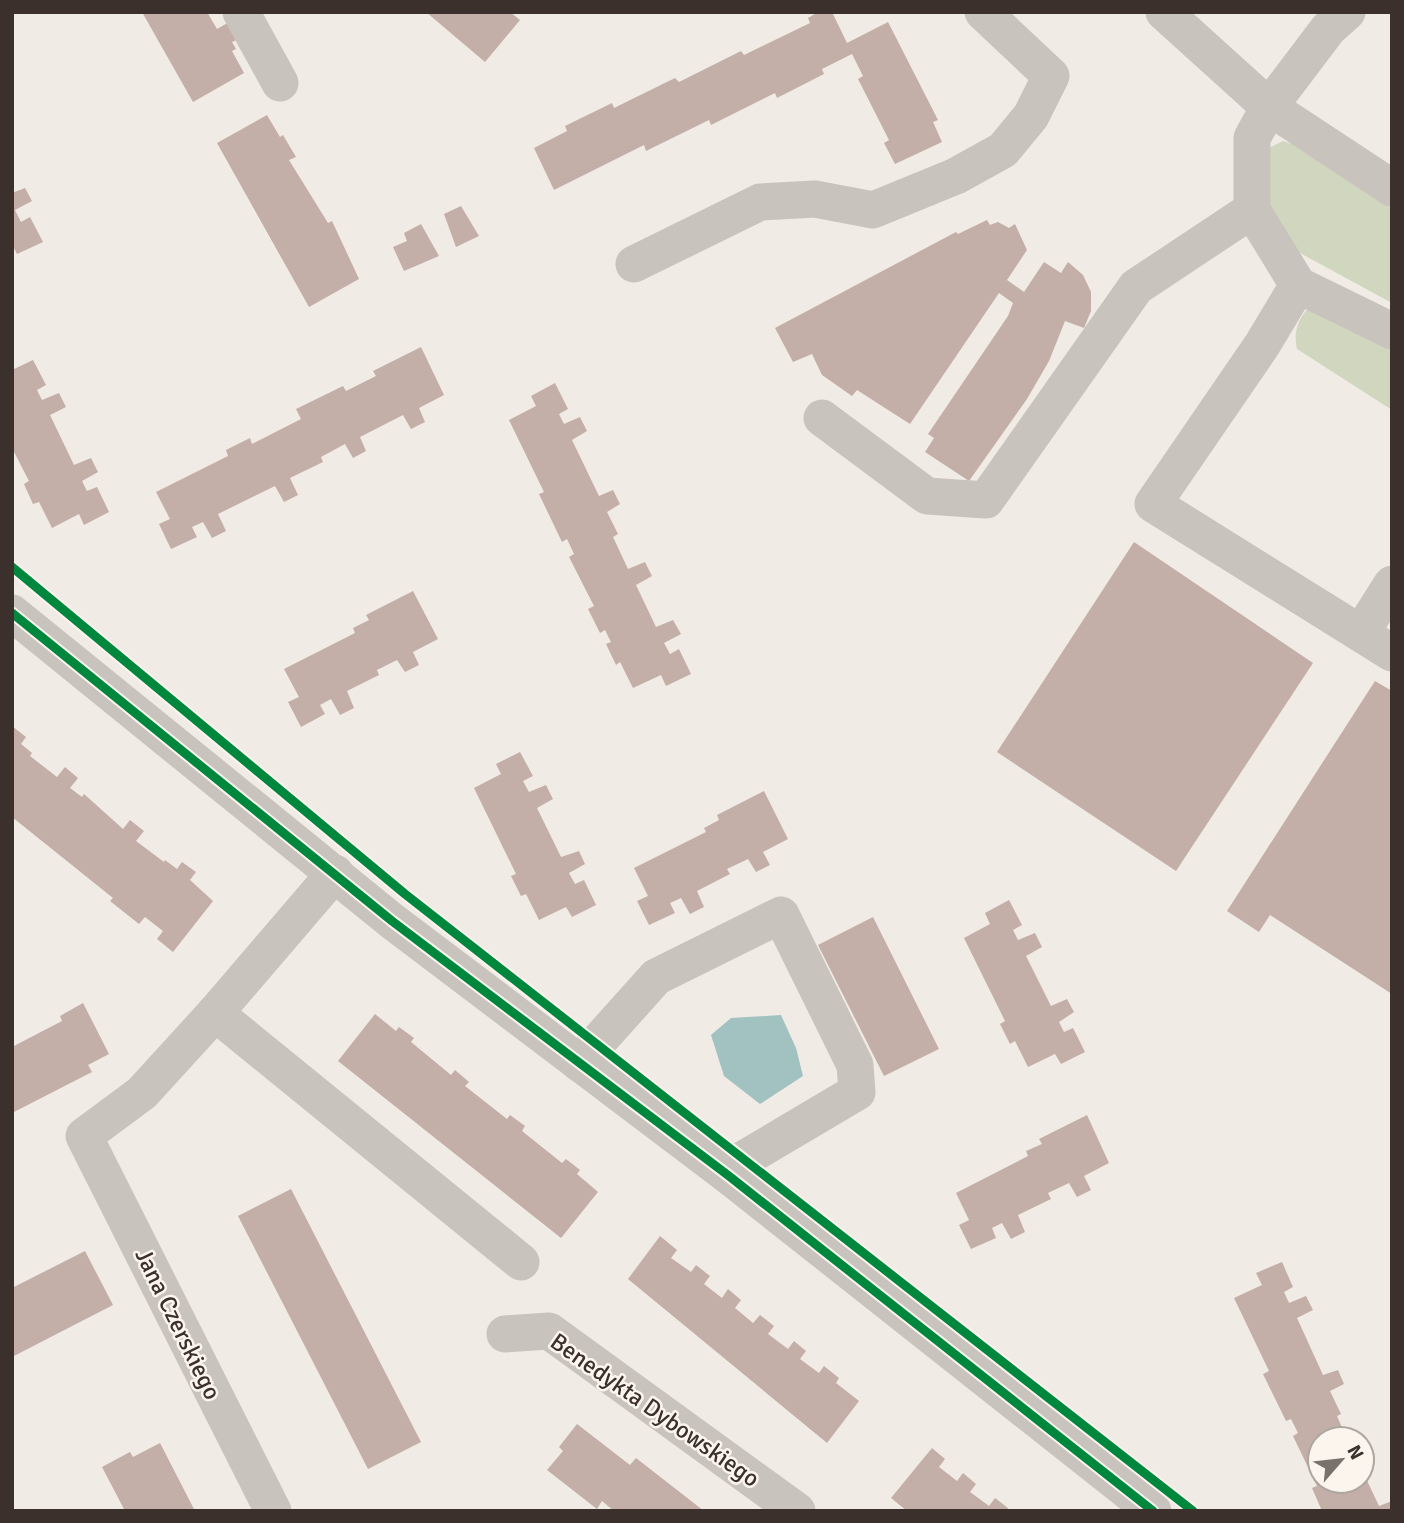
<svg xmlns="http://www.w3.org/2000/svg" width="1404" height="1523" font-family="Signika,sans-serif">
<style>
.green{fill:#d1d6bf}
.water{fill:#a1c2c1}
.building{fill:#c3afa7}
.lines{fill:none;stroke-linecap:round;stroke-linejoin:round}
.minor{stroke:#c9c3be;stroke-width:37}
.cycleway-casing{stroke:#fbf5ee;stroke-width:13}
.cycleway{stroke:#00873e;stroke-width:9}
.labels{text-anchor:middle;dominant-baseline:central;stroke-width:5;stroke-linejoin:round;paint-order:stroke}
.street-label{font-size:24px;fill:#3b302b;stroke:#fbf5ee}
</style>
<rect width="100%" height="100%" fill="#f0ebe5"/>
<g class="green">
<path d="M1283 141 1301 147 1392 208V303L1287 246 1269 208 1263 151Z"/>
<path d="M1311 306 1392 342V410L1297 349C1293 332 1298 317 1311 306Z"/>
</g>
<path class="water" d="M781 1015 796 1048 803 1076 760 1104 724 1076 711 1035 731 1018Z"/>
<g class="building">
<path d="M142 12H207L217 29 231 21 241 38 232 42 236 49 232 51 244 73 193 102Z"/>
<path d="M426 12H510L520 20 485 62Z"/>
<path d="M818 12H832L847 43 888 22 938 120 933 122 942 142 895 164 884 143 889 140 858 79 863 76 852 54 822 69 824 74 777 98 775 93 711 125 709 120 646 151 644 145 554 190 534 148 567 131 565 126 612 103 614 108 675 78 679 82 741 51 744 55 810 23 808 18Z"/>
<path d="M267 115 280 137 283 135 296 157 289 160 328 223 332 221 359 279 309 307 217 143Z"/>
<path d="M25 188 32 201 15 210 21 222 30 217 43 242 17 254 12 244V193Z"/>
<path d="M461 206 479 236 456 247 444 214Z"/>
<path d="M987 220 990 225 998 222 1009 228 1015 224 1027 250 1007 280 1024 292 1044 262 1061 273 1068 262 1083 275 1091 292V311L1084 328 1065 321 1049 361 1027 399 969 481 925 452 934 438 928 434 1008 316 1013 303 999 293 910 424 857 390 852 396 822 375 812 354 793 362 775 328 956 232 958 234Z"/>
<path d="M421 224 439 256 404 271 393 247 407 241 404 233Z"/>
<path d="M421 347 444 395 419 408 425 422 411 429 403 415 360 437 366 451 353 458 345 444 321 457 323 462 290 478 298 495 284 502 275 486 218 514 226 531 212 538 203 522 192 527 197 537 171 549 159 524 170 519 156 492 228 456 226 450 250 438 252 444 301 419 296 409 343 386 346 391 376 376 373 371Z"/>
<path d="M33 360 46 385 37 390 42 400 59 393 66 407 50 415 74 465 91 458 98 472 82 481 87 491 97 487 109 512 84 525 79 514 52 528 39 502 33 504 24 484 29 481 12 448V370Z"/>
<path d="M555 383 568 409 559 414 564 424 580 417 587 431 572 440 599 496 613 490 620 504 607 512 618 534 613 537 628 569 645 562 652 576 636 585 656 627 673 620 681 634 664 643 670 654 679 649 691 674 666 686 661 675 633 688 620 662 616 665 606 644 611 642 605 630 600 633 588 609 594 606 569 557 574 554 567 539 562 542 539 494 544 492 509 420 536 406 531 396Z"/>
<path d="M1134 542 1313 663 1176 871 997 752Z"/>
<path d="M413 591 438 639 413 652 419 665 405 672 397 660 377 670 379 675 347 691 354 708 340 715 331 699 320 705 325 714 301 727 288 702 299 697 284 669 355 633 353 628 369 620 366 615Z"/>
<path d="M1375 681 1392 691V994L1270 915 1259 932 1227 911Z"/>
<path d="M12 726 26 737 21 744 32 753 30 756 57 777 65 767 78 778 70 788 82 797 84 794 123 829 130 820 144 831 136 841 164 862 165 860 177 869 182 862 196 872 190 880 213 901 173 952 157 939 163 931 145 917 139 924 110 901 113 898 12 817Z"/>
<path d="M520 752 533 776 523 781 529 792 546 785 553 799 537 808 561 857 579 851 585 864 569 873 575 884 584 880 596 905 572 917 566 907 539 920 526 894 521 896 511 876 516 874 474 788 501 774 496 764Z"/>
<path d="M764 791 788 839 763 852 770 865 756 872 748 859 727 869 730 874 697 891 704 907 690 914 681 898 670 903 675 913 649 925 637 901 648 896 634 868 706 832 704 828 719 820 717 815Z"/>
<path d="M1009 900 1022 925 1013 930 1018 940 1035 933 1042 947 1026 956 1051 1006 1067 999 1074 1012 1059 1022 1064 1032 1073 1028 1085 1052 1061 1064 1055 1054 1028 1067 1015 1041 1010 1044 1000 1024 1005 1021 964 938 990 924 985 913Z"/>
<path d="M873 917 939 1049 884 1076 818 945Z"/>
<path d="M83 1003 109 1054 88 1065 92 1072 14 1112 12 1047 62 1021 60 1016Z"/>
<path d="M375 1014 396 1031 399 1027 414 1038 411 1042 451 1075 455 1070 469 1082 465 1086 507 1119 510 1115 525 1126 522 1131 562 1163 566 1159 580 1170 577 1174 598 1192 561 1238 338 1061Z"/>
<path d="M1087 1115 1109 1163 1084 1176 1091 1190 1077 1197 1069 1183 1048 1193 1051 1199 1018 1215 1025 1232 1011 1239 1002 1223 992 1228 996 1238 971 1249 959 1225 969 1220 956 1193 1028 1156 1026 1151 1042 1144 1039 1139Z"/>
<path d="M291 1189 421 1442 368 1469 238 1216Z"/>
<path d="M660 1236 677 1250 671 1258 691 1272 696 1265 710 1276 704 1284 722 1298 728 1289 741 1300 735 1308 753 1323 760 1315 774 1326 768 1334 788 1349 794 1341 806 1351 800 1359 819 1373 824 1366 839 1378 836 1383 859 1401 827 1443 628 1279Z"/>
<path d="M85 1251 113 1305 12 1357V1288Z"/>
<path d="M1282 1262 1293 1287 1284 1292 1289 1303 1306 1296 1313 1310 1297 1318 1323 1375 1338 1370 1344 1384 1330 1391 1341 1414 1337 1416 1347 1439H1320V1481H1362V1470L1379 1506 1392 1501V1511H1322L1312 1488 1317 1486 1293 1436 1298 1433 1291 1419 1286 1421 1263 1374 1269 1371 1234 1298 1262 1285 1256 1273Z"/>
<path d="M577 1424 630 1465 636 1458 704 1511H614L602 1501 597 1509 547 1470 563 1451 559 1447Z"/>
<path d="M1369 1441 1375 1455 1362 1463V1444Z"/>
<path d="M160 1443 195 1511H125L102 1467 130 1452 133 1457Z"/>
<path d="M932 1448 945 1459 939 1467 957 1481 963 1473 976 1484 970 1492 989 1506 995 1498 1008 1508 1006 1511H907L891 1498Z"/>
</g>
<g class="lines">
<g class="minor">
<path d="M241 12 280 83"/>
<path d="M1164 12 1269 107 1392 188"/>
<path d="M1347 12 1328 29 1269 107 1252 138V210L1298 285 1262 345 1153 504 1392 653"/>
<path d="M634 264 760 202 815 199 873 210 956 176 1003 150 1031 116 1051 76 983 12"/>
<path d="M1298 285 1392 331"/>
<path d="M822 418 927 496 986 500 1136 287 1252 210"/>
<path d="M12 613 392 921 729 1176 1153 1511"/>
<path d="M1361 633 1392 584"/>
<path d="M215 1013 521 1262"/>
<path d="M579 1063 656 977 781 915 855 1065 857 1092 744 1159 729 1176"/>
<path d="M505 1334 549 1331 797 1511"/>
<path d="M273 1511 84 1136 142 1093 215 1013 335 873"/>
</g>
<g class="cycleway-casing">
<g id="cycleway">
<path d="M12 567 405 894 1193 1511"/>
<path d="M12 613 392 921 729 1176 1153 1511"/>
</g>
</g>
<use href="#cycleway" class="cycleway"/>
</g>
<g class="labels">
<g class="street-label">
<text transform="translate(178 1324) rotate(64)">Jana Czerskiego</text>
<text transform="translate(655 1410) rotate(35)">Benedykta Dybowskiego</text>
</g>
</g>
<rect width="1404" height="1523" fill="none" stroke="#3b302b" stroke-width="28"/>
<g transform="translate(1341 1460) rotate(62)"><circle r="33" fill="#fbf5ee" stroke="#aea6a0" stroke-width="2"/>
<path d="M0-5L12 26L0 18L-12 26Z" fill="#7a716c"/>
<text y="-10" font-size="19" font-weight="bold" text-anchor="middle" fill="#3b302b">N</text>
</g>
</svg>
